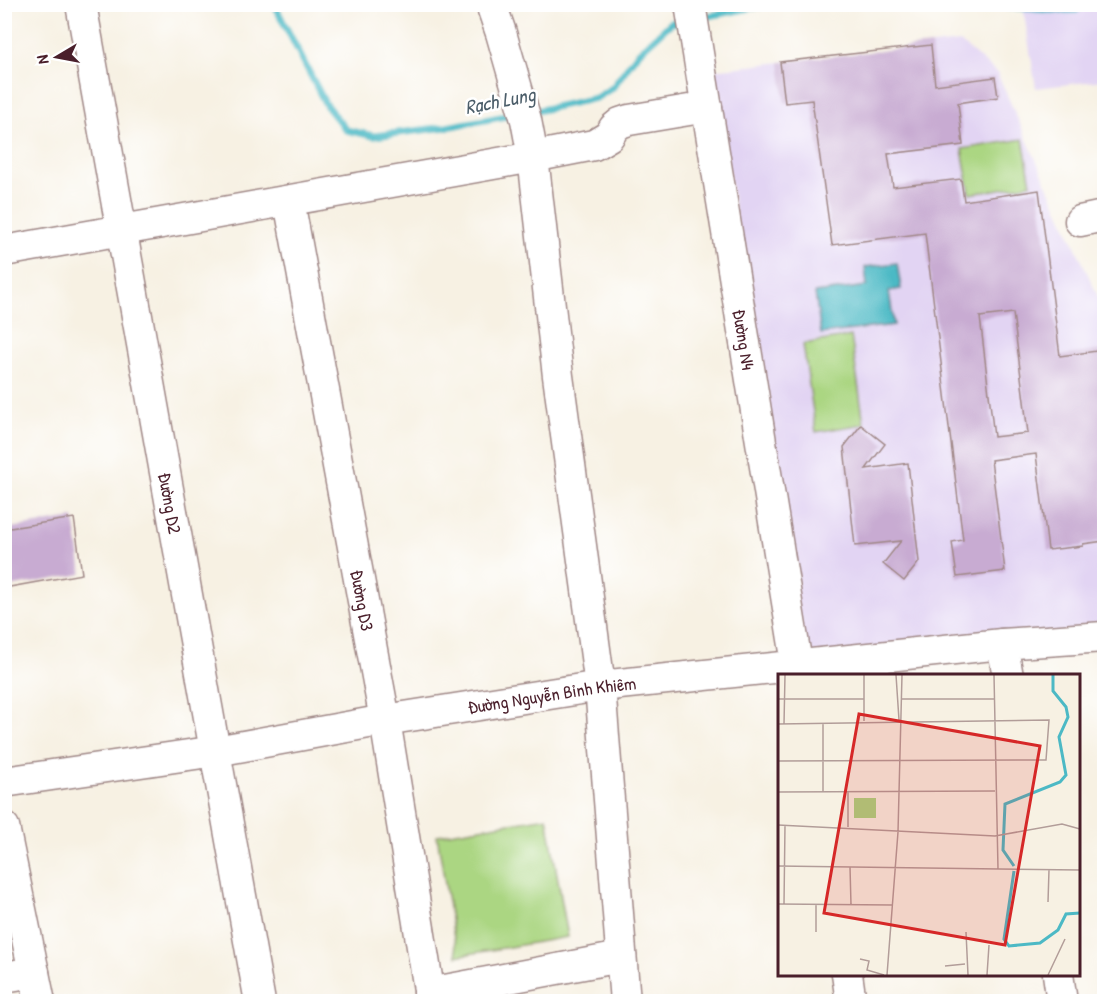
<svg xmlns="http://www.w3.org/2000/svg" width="1109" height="1006" font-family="'Patrick Hand',sans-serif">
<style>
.built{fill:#e2d4f3}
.green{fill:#abd682;stroke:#7a7a56;stroke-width:1.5}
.water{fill:#4cb9c5;stroke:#4b6c78;stroke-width:1.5}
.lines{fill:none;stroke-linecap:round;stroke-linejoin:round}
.stream{stroke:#4cb9c5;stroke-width:7}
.building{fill:#c8abd2;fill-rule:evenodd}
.minor-casing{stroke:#a08887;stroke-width:33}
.minor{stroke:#fff;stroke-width:30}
.labels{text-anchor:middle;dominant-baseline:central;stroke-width:5;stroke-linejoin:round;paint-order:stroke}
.street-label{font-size:18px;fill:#4a1f2b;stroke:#fff}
.water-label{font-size:20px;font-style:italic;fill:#4b5d69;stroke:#fff}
.inset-river{fill:none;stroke:#4cb9c5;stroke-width:3}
.inset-road{fill:none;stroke:#b29d99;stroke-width:1.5}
.view{fill:#d62828;fill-opacity:0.15;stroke:#d62828;stroke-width:3}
.inset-edge{fill:none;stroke:#4a1f2b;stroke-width:3}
</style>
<rect width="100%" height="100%" fill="#fff"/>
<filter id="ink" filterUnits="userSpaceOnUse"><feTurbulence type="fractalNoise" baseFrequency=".0167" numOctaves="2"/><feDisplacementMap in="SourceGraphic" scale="12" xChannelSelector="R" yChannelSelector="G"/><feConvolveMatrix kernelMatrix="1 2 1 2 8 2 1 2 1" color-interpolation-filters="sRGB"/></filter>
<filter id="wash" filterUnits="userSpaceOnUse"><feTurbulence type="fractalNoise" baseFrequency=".008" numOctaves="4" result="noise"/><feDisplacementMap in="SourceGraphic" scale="24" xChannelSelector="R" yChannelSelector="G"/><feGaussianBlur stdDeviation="1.35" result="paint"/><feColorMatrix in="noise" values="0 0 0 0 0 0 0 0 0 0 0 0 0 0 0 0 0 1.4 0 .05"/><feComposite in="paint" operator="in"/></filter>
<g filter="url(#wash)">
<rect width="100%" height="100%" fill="#f7f1e3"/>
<g class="built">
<path d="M1085 5H1104V80L1036 88 1023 8 1076 10Z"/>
<path d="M960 42 997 73 1104 310V629L804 658 713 70Z"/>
</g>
<g class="green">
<path d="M1023 139 1031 184 970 194 962 149Z"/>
<path d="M851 336 864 424 816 432 803 344Z"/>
<path d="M547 817 568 937 457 956 437 835Z"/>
</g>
<path class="water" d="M897 263 901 289 889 291 894 325 821 334 815 293 867 286 865 267Z"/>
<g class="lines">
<g class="stream">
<path d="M274 4 326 105 346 130 374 136 446 127 517 114"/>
<path d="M956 4 991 5 1049 10H1076L1085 4"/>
<path d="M698 18 771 4"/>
<path d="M531 112 596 98 613 87 637 54 671 23 684 20"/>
</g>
</g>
<g id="blocks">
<g class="building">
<path d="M931 45 935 85 995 77 998 97 958 103 963 145 888 154 893 187 961 179 964 201 1039 190 1060 356 1104 350V541L1083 544V546L1048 550 1036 454 991 460 1005 571 957 577 952 542 963 540 925 233 832 245 812 100 785 103 780 62ZM1013 313 1028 433 994 437 980 317Z"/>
<path d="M861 425 885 444 866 469 908 463 919 562 904 581 883 564 901 541 855 546 844 447Z"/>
<path d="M74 518 82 574 4 588V529Z"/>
</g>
</g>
</g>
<g filter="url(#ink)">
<use href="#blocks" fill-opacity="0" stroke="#a08887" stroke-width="1.5"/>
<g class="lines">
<g class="minor-casing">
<g id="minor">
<path id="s1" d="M81 4 260 1002"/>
<path d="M491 4 501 33 526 120 533 157 558 376 600 686 625 1002"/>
<path id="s2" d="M690 4 799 676"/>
<path id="s3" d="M289 201 385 720 431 1002"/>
<path d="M1080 221 1104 216"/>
<path d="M4 251 533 157 594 145 609 136 614 128 620 123 629 120 707 107"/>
<path d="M1002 644 1008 676"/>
<path id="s4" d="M4 782 216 751 385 720 600 686 1002 644 1104 637"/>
<path d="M4 827 40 1002"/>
<path d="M847 974 851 1002"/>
<path d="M1058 974 1062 1002"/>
<path d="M4 977 34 972"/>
<path d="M429 993 621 957"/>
</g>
</g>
<use href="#minor" class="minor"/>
</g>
</g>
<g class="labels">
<g class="street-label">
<text stroke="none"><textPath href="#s2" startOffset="340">Đường N4</textPath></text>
<text stroke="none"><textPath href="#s1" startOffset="507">Đường D2</textPath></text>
<text stroke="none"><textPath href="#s3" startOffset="406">Đường D3</textPath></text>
<text stroke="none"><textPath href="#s4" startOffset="555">Đường Nguyễn Bỉnh Khiêm</textPath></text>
</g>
<g class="water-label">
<text transform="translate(500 100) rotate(-11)">Rạch Lung</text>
</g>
</g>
<g transform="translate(778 674)">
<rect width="302" height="302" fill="#f7f1e3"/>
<path d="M76 124H98V144H76Z" fill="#abd682"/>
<path class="inset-river" d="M236 192 225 176 227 130 282 108 288 101 281 63 290 43 288 33 275 17V1M236 197 226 265 231 272 262 269 280 256 288 240 302 239"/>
<path class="inset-road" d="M118 1 121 46M216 1 220 195M0 25H86M124 25H216M86 47V1M45 49V118M0 50 271 46 268 86 0 87M6 50 7 1M0 118 217 117M70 118V153M0 151 217 162 284 150 302 155M0 192 302 196M72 193 73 231M270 228 271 196M0 230 114 231M6 230 7 151M38 258V231M188 258 190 301M82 285 91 287 89 296 106 301M167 292 187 290M109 301 120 158 124 1M209 301 211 271M270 301 287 265"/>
<path class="view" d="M81 40 262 72 227 271 46 239Z"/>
<rect width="302" height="302" class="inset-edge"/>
</g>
<rect width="1109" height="1006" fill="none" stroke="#fff" stroke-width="24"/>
<g transform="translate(57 57) rotate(260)" stroke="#ffffff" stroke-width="4.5" paint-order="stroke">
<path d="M0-4.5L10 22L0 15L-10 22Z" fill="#4a1f2b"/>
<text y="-9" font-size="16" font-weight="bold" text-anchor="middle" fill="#4a1f2b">N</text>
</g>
</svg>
